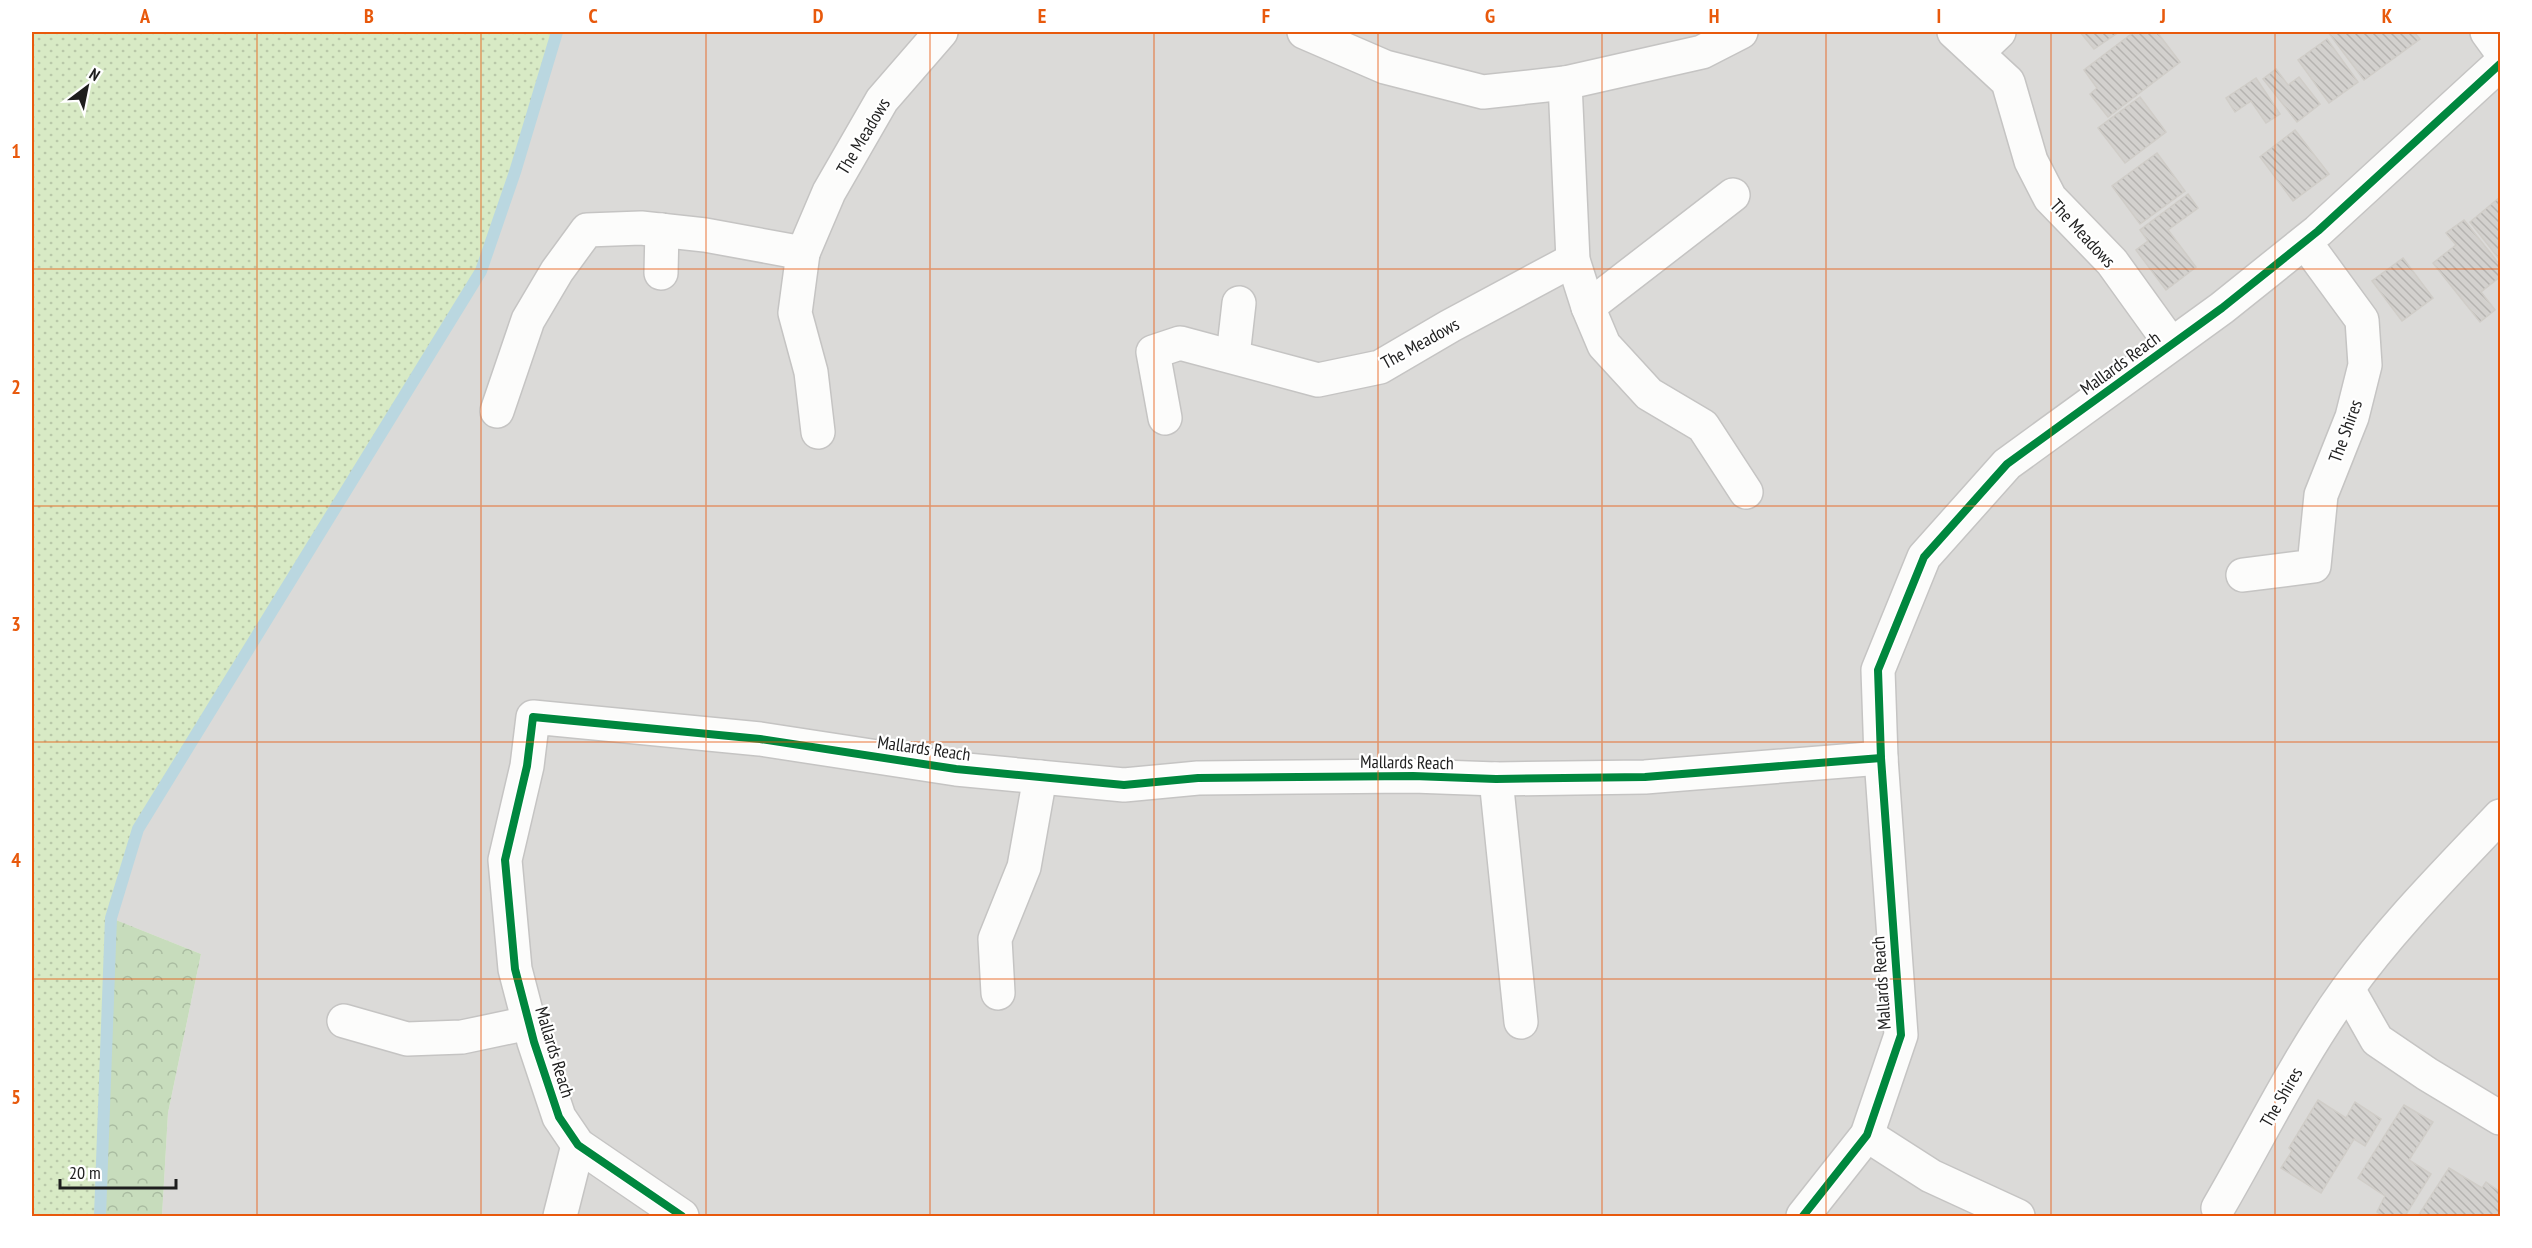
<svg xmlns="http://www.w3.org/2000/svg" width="2532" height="1248" font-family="'PT Sans Narrow',sans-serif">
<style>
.residential{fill:#dbdad8}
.grass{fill:url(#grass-dots)}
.forest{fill:url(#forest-crowns)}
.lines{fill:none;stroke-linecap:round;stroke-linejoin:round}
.stream{stroke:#bad7e0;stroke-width:12}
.building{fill:url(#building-back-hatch);stroke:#d0cdc8;stroke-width:1.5}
.minor-casing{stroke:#c5c4c3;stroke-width:36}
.minor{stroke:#fcfcfb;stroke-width:33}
.cycleway-casing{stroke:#fff;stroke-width:11}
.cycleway{stroke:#00873e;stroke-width:8}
.grid{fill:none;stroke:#e8590c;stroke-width:1.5;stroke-opacity:0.55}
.labels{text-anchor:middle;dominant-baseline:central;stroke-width:4.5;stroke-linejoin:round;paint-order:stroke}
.street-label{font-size:18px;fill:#1e1e1e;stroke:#fff}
.neatline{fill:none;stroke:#e8590c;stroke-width:2}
.grid-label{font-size:20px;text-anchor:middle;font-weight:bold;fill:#e8590c}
</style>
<defs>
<pattern id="grass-dots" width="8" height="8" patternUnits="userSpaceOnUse" patternTransform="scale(1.5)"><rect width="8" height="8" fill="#d8eac5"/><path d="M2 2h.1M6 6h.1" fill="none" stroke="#b9c8a9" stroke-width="1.8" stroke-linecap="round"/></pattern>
<pattern id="forest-crowns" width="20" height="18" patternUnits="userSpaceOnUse" patternTransform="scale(1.5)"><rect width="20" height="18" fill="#c7dcbc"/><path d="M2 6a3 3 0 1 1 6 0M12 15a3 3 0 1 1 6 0" fill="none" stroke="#aabca1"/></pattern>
<pattern id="building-back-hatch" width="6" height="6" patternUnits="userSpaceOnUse" patternTransform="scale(1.5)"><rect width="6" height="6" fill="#d3d1ce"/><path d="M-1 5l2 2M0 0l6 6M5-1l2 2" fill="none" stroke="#b5b3b0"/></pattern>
</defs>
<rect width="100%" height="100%" fill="#ecebe7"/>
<path class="residential" d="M557 32H2500V1216H162L168 1113 201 954 111 918 138 829 481 271 515 172Z"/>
<path class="grass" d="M32 32H557L515 172 481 271 138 829 111 918 100 1216H32Z"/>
<path class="forest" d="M111 918 201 954 168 1113 162 1216H100Z"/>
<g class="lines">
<path class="stream" d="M100 1216 111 918 138 829 481 271 515 172 557 32"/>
</g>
<g class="building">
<path d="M2080 32H2119L2094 49Z"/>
<path d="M2134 32H2157L2180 62 2108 117 2090 94 2097 88 2084 70Z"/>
<path d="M2328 32H2414L2420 39 2364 80Z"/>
<path d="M2327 39 2358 82 2329 103 2298 60Z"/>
<path d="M2276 69 2288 85 2299 77 2320 104 2297 122 2263 79Z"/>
<path d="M2256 78 2280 114 2266 123 2251 101 2235 112 2226 98Z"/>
<path d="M2140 97 2166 132 2125 163 2098 128Z"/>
<path d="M2295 130 2329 174 2293 201 2260 157Z"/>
<path d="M2157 153 2185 191 2140 224 2112 186Z"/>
<path d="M2188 194 2198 208 2168 230 2196 267 2166 290 2136 250 2148 241 2140 230Z"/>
<path d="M2500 197V260L2470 222Z"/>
<path d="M2464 220 2500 265V277L2481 292 2495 310 2480 322 2433 263 2456 245 2446 233Z"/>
<path d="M2403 258 2433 298 2402 321 2372 281Z"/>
<path d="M2318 1100 2346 1118 2355 1102 2381 1119 2365 1146 2354 1139 2321 1193 2281 1168 2292 1151 2289 1148Z"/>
<path d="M2404 1105 2433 1122 2409 1160 2431 1174 2405 1216H2384L2377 1212 2385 1196 2358 1178Z"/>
<path d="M2449 1168 2482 1188 2486 1182 2500 1192V1216H2418Z"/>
</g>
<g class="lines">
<g class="minor-casing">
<g id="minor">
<path d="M1304 32 1385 67 1483 92 1565 83 1702 52 1741 32"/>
<path d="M1954 32 2008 82 2031 161 2050 198 2112 262 2171 344"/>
<path d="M2487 32 2500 50"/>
<path d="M1977 53 1999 32"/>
<path d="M1565 83 1573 260 1588 307 1604 345 1649 394 1703 426 1746 492"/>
<path d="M803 253 795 313 811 372 818 432"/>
<path d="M661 273 662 230"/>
<path d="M1588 307 1733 195"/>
<path d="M1233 356 1239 303"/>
<path d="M497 411 528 320 557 271 587 230 641 228 705 235 803 253 829 192 882 100 941 32"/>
<path d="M1165 418 1153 352 1180 343 1318 380 1380 367 1450 326 1573 260"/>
<path d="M2243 575 2314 566 2321 495 2352 417 2365 365 2362 320 2305 242"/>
<path d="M1496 779 1521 1022"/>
<path d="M2348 989 2377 1040 2427 1074 2500 1118"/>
<path d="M998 993 995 939 1024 867 1040 777"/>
<path d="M344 1021 407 1039 462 1037 529 1023"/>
<path d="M1867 1135 1931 1176 2018 1216"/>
<path d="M2218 1208C2260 1136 2297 1059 2346 991 2391 928 2447 872 2500 816"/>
<path d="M560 1216 578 1145"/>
<path d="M682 1216 578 1145 559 1117 534 1042 515 969 505 860 527 766 533 717 760 739 956 769 1124 785 1198 778 1413 776 1496 779 1645 777 1881 758"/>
<path d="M1803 1216 1867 1135 1901 1035 1881 758 1878 670 1924 557 2007 464 2222 308 2318 231 2500 64"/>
</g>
</g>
<use href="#minor" class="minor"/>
<g class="cycleway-casing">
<g id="cycleway">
<path d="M682 1216 578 1145 559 1117 534 1042 515 969 505 860 527 766 533 717 760 739 956 769 1124 785 1198 778 1413 776 1496 779 1645 777 1881 758"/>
<path d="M1803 1216 1867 1135 1901 1035 1881 758 1878 670 1924 557 2007 464 2222 308 2318 231 2500 64"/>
</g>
</g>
<use href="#cycleway" class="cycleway"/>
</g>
<path class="grid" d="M257 32V1216M481 32V1216M706 32V1216M930 32V1216M1154 32V1216M1378 32V1216M1602 32V1216M1826 32V1216M2051 32V1216M2275 32V1216M32 269H2500M32 506H2500M32 742H2500M32 979H2500"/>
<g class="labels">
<g class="street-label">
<text transform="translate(863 136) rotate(-59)">The Meadows</text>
<text transform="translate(2083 233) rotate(47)">The Meadows</text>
<text transform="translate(1420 343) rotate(-29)">The Meadows</text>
<text transform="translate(2120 363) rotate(-36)">Mallards Reach</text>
<text transform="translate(2345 431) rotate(-70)">The Shires</text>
<text transform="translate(924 748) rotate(8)">Mallards Reach</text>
<text transform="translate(1407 762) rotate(1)">Mallards Reach</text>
<text transform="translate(1881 983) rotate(-94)">Mallards Reach</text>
<text transform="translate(555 1052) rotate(73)">Mallards Reach</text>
<text transform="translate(2281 1097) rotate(-60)">The Shires</text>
</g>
</g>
<rect width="2532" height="1248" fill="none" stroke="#ffffff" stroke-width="66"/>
<g transform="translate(87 87) rotate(32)" stroke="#ffffff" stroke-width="4.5" paint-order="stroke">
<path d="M0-4.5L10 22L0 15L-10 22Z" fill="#1e1e1e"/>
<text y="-9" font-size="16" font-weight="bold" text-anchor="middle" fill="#1e1e1e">N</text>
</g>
<path d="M60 1179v9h116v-9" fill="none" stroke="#1e1e1e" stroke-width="3"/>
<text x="69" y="1179" font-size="18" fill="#1e1e1e" stroke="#ffffff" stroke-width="4.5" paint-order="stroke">20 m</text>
<rect x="33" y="33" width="2466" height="1182" class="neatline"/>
<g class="grid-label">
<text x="145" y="23">A</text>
<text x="369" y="23">B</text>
<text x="593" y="23">C</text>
<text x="818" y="23">D</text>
<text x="1042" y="23">E</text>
<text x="1266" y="23">F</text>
<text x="1490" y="23">G</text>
<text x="1714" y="23">H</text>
<text x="1939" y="23">I</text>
<text x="2163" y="23">J</text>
<text x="2387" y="23">K</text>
<text x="16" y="158">1</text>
<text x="16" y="394">2</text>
<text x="16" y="631">3</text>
<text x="16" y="867">4</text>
<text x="16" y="1104">5</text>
</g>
</svg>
